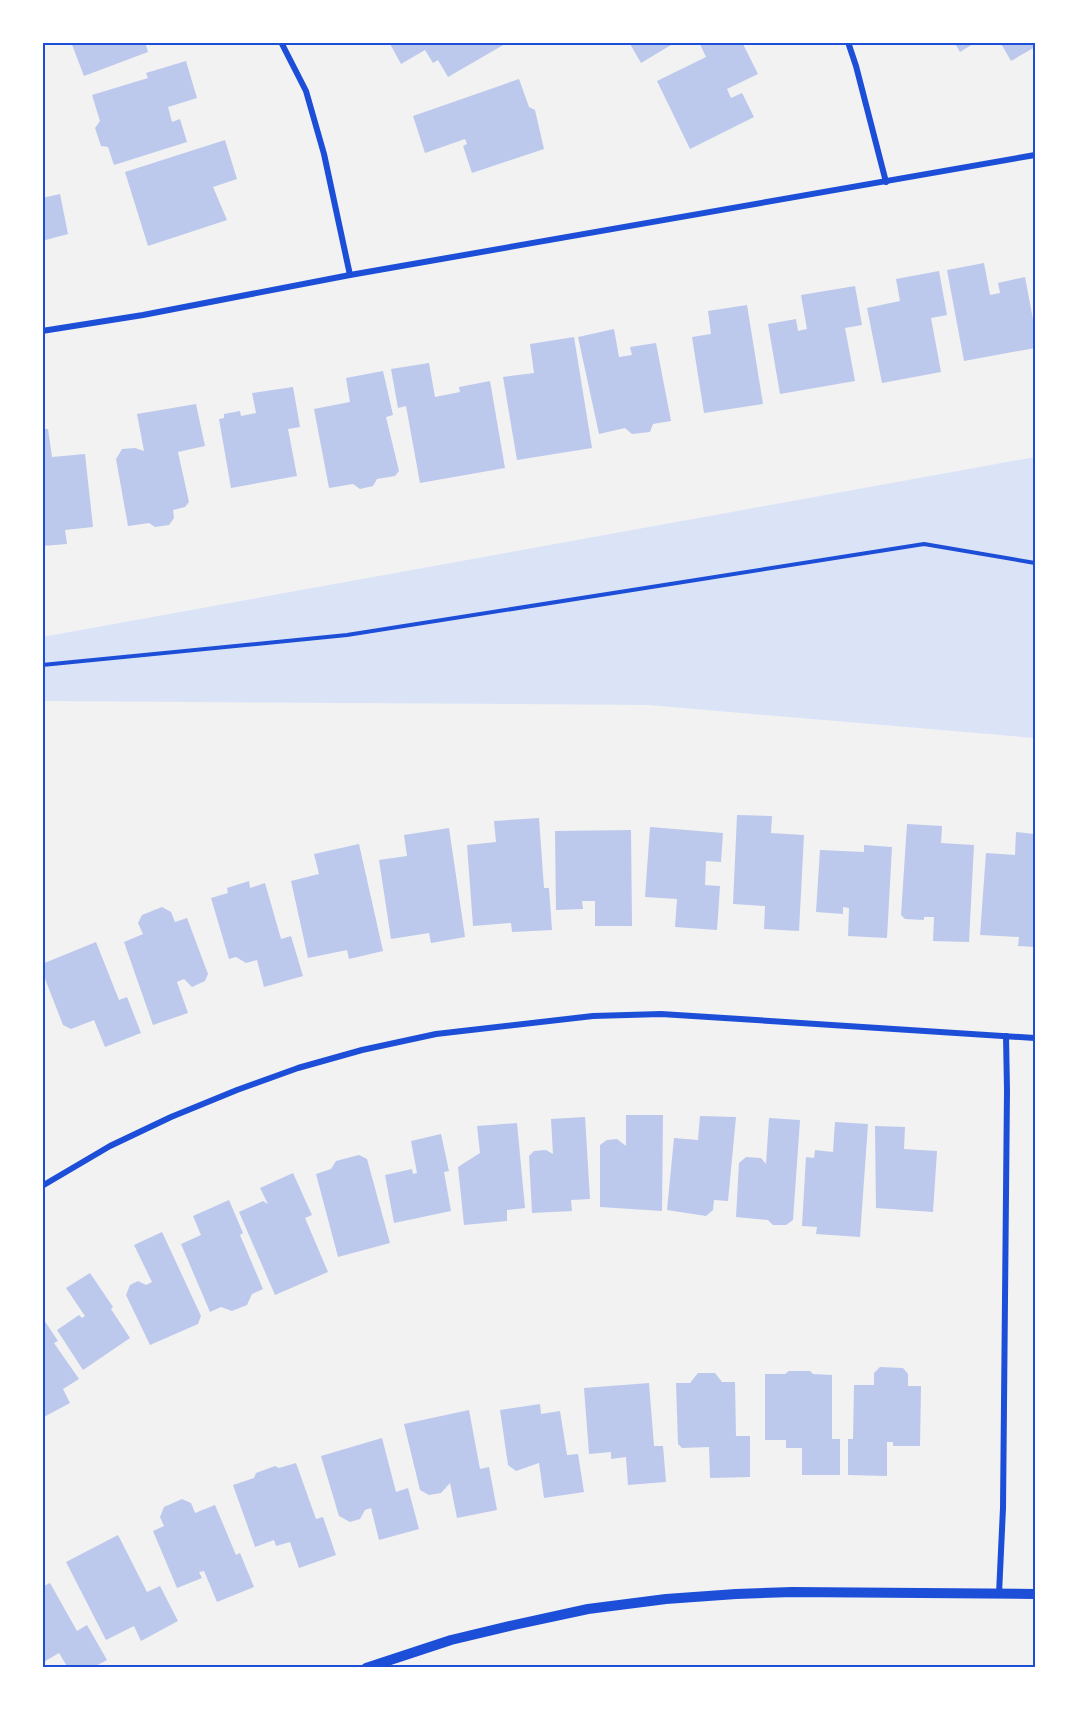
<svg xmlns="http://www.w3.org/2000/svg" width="1077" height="1710" font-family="Signika,sans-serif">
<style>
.green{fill:#dbe4f7}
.building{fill:#bdc9ec}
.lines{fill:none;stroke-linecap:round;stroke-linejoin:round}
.path{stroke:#1d4ed8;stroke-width:4}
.minor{stroke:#1d4ed8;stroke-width:6}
.tertiary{stroke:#1d4ed8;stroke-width:10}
.neatline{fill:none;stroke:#1d4ed8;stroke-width:2}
</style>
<rect width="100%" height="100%" fill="#f2f2f2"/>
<path class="green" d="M1035 457V738L648 705 42 701V637Z"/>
<g class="building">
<path d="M71 42H145L148 52 84 76Z"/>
<path d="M389 42H504L505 44 448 77 438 60 433 63 425 50 401 64Z"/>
<path d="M629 42H676L641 63Z"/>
<path d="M699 42H742L758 74 727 89 731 98 742 93 754 117 690 149 657 81 706 57Z"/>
<path d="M954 42H976L960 52Z"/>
<path d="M994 42H1035V47L1011 61 1000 42 996 45Z"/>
<path d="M186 61 197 98 168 107 172 122 180 119 187 142 114 165 108 147 101 146 95 128 100 121 92 95 148 78 146 73Z"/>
<path d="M519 79 529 107 535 110 544 149 472 173 463 146 467 144 465 139 425 153 413 116Z"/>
<path d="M225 140 237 179 213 187 227 220 148 246 125 172Z"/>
<path d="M60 194 68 234 42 241V198Z"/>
<path d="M984 263 990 295 1000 293 998 283 1025 277 1035 330V348L964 361 947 270Z"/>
<path d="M939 271 947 315 931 318 941 372 882 383 867 308 900 301 896 279Z"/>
<path d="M855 286 862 325 845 328 855 381 780 394 768 324 796 319 798 331 807 329 801 295Z"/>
<path d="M747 305 763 404 704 413 692 337 711 334 708 311Z"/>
<path d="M614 329 619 357 632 355 630 347 656 343 671 421 653 424 650 432 632 434 625 428 599 434 578 337Z"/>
<path d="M574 337 592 448 517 460 503 377 534 373 530 344Z"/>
<path d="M429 363 435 397 460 392 459 387 490 381 505 468 420 483 406 406 398 408 391 369Z"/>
<path d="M383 371 393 415 386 417 399 471 395 476 377 479 373 486 360 489 353 484 329 488 314 409 350 402 346 378Z"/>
<path d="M293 387 300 427 288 429 297 476 231 488 219 419 224 418V414L240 411 241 416 256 413 252 393Z"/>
<path d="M196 404 205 446 178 452 189 502 185 507 173 510 174 518 169 525 155 527 149 523 128 526 116 459 122 449 135 448 144 451 137 414Z"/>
<path d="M42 429H48L52 457 85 454 93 527 65 530 67 544 42 546Z"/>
<path d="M737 815 772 816 771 833 804 835 799 931 764 929 765 906 733 904Z"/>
<path d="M539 818 544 888H549L552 930 512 932 511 923 473 926 467 845 496 842 494 821Z"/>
<path d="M907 824 942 826 941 843 974 845 969 942 933 941 934 917H924V920L905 919 901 915Z"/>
<path d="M650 827 723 833 721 862 706 861 705 885 720 886 717 930 675 927 677 899 645 897Z"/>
<path d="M449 828 465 937 431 943 429 933 391 939 379 860 407 856 404 835Z"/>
<path d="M631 830 632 926H595V901H582L583 909 556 910 555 831Z"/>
<path d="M1016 832 1035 834V947L1018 946 1019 937 980 935 986 853 1015 855Z"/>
<path d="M359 844 383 951 349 959 347 950 308 958 291 881 319 874 314 854Z"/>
<path d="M864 845 892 847 887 938 848 936 849 908 843 907V914L816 912 820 850 864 852Z"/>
<path d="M249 881 250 888 265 883 281 939 291 936 303 976 264 987 257 960 246 963 236 957 229 959 211 898 228 893 227 888Z"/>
<path d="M162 907 171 912 175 922 187 918 208 974 205 981 192 987 184 979 177 982 188 1013 153 1025 124 942 143 934 138 923 142 915Z"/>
<path d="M96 942 119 1000 127 997 141 1033 105 1047 94 1020 71 1029 63 1025 42 971V964Z"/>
<path d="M626 1115H663L662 1211 600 1207V1145L607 1140 617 1139 626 1146Z"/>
<path d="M700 1116 736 1117 728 1201 714 1200 713 1210 706 1216 667 1210 674 1138 698 1140Z"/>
<path d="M585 1117 590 1199 571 1200 572 1211 532 1213 529 1156 534 1151 546 1150 553 1154 551 1119Z"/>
<path d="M769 1118 800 1120 793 1220 786 1225H773L768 1220 736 1217 739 1163 746 1157 761 1158 766 1164Z"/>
<path d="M835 1122 868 1124 860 1237 816 1234 817 1227 802 1226 806 1157 814 1158 815 1150 833 1152Z"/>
<path d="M517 1123 525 1208 507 1210V1221L464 1225 458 1167 480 1153 477 1126Z"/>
<path d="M875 1126 905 1127 904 1149 937 1151 933 1212 876 1208Z"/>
<path d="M441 1134 449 1171 444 1172 451 1211 394 1223 385 1175 412 1169 413 1174 417 1173 411 1141Z"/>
<path d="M359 1155 367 1159 390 1243 338 1257 316 1174 331 1169 336 1161Z"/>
<path d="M293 1173 312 1215 305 1218 328 1272 275 1295 239 1212 263 1201 268 1204 260 1188Z"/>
<path d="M229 1200 243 1233 240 1235 263 1289 252 1294 247 1305 232 1311 221 1307 210 1312 181 1244 201 1235 193 1216Z"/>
<path d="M162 1232 201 1316 198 1324 150 1345 126 1295 130 1285 138 1281 146 1285 152 1282 134 1245Z"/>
<path d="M90 1273 113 1307 111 1309 130 1338 83 1370 57 1330 79 1315 82 1318 85 1316 66 1288Z"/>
<path d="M42 1317 58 1341 54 1343 79 1379 63 1389 70 1403 42 1418Z"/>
<path d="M880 1367 903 1368 908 1374V1386H921L920 1446H893V1442H887V1476L848 1475V1439H853L854 1385H874V1373Z"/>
<path d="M789 1371H810L813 1374 832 1375V1439H840V1475H802V1448H786V1440H765V1374H785Z"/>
<path d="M698 1373H715L722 1382H735L736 1436H750V1477L710 1478 709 1447 682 1448 678 1444 676 1383H690Z"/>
<path d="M649 1383 654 1446H663L666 1482 628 1485 626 1457 611 1459V1452L589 1454 584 1388Z"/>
<path d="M540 1404 541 1414 560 1411 567 1455 578 1454 584 1492 544 1498 539 1463 516 1471 508 1465 500 1410Z"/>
<path d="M469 1410 480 1469 489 1467 497 1510 457 1518 450 1483 441 1493 429 1495 420 1490 404 1424Z"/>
<path d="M382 1438 396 1492 408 1488 419 1529 379 1540 371 1508 365 1510 360 1519 350 1522 339 1516 321 1456Z"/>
<path d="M296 1463 316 1519 323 1517 336 1555 299 1568 290 1542 276 1546 274 1540 255 1547 233 1485 254 1478 256 1473 275 1466 279 1468Z"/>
<path d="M182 1499 191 1503 195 1513 215 1505 236 1555 240 1553 254 1587 217 1602 204 1571 199 1572 202 1578 177 1588 153 1531 164 1526 160 1517 164 1507Z"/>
<path d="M118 1535 147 1592 160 1586 178 1621 141 1641 134 1626 106 1640 66 1562Z"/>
<path d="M50 1583 77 1631 87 1625 107 1660 92 1668H68L59 1653 42 1663V1587Z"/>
</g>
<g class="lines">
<path class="path" d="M42 665 347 635 924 544 1035 563"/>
<g class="minor">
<path d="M281 42 306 91 324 154 350 275"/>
<path d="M848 42 856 66 886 182"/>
<path d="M42 331 143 315 350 275 1035 155"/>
<path d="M42 1186 110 1146 171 1117 237 1090 298 1068 362 1050 436 1034 593 1016 661 1014 1035 1038"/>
<path d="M999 1594 1003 1508 1007 1090 1006 1036"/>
</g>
<path class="tertiary" d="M366 1668 451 1640 514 1625 588 1609 666 1599 736 1594 792 1592 1035 1594"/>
</g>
<rect width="1077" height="1710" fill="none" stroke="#ffffff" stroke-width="87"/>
<rect x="44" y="44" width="990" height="1622" class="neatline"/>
</svg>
